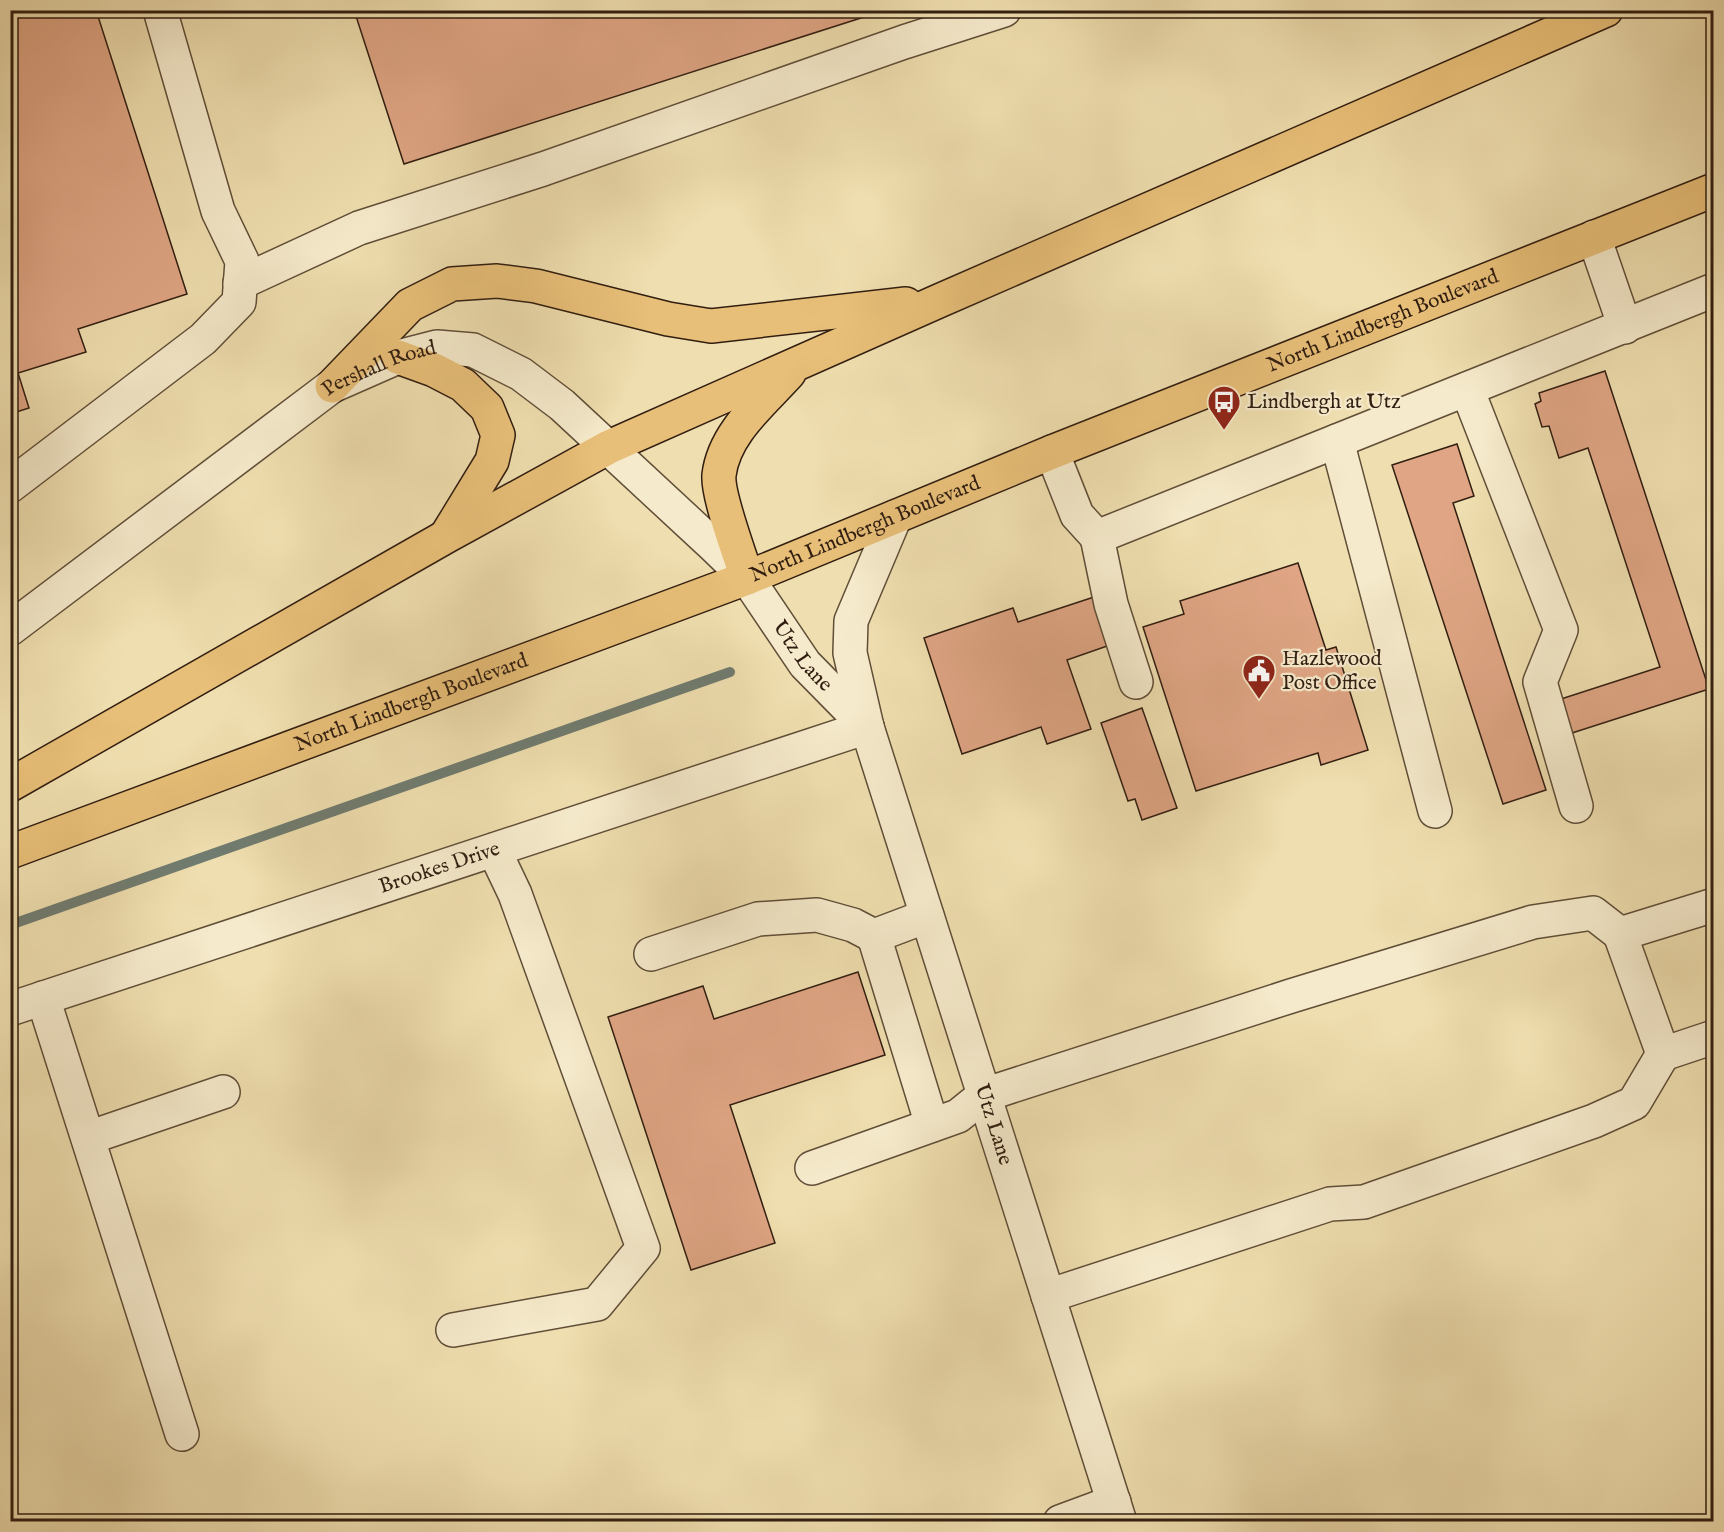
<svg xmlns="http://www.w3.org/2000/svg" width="1724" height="1532" font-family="'IM FELL English',serif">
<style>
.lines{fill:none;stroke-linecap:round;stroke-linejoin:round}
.stream{stroke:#707c70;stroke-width:10}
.building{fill:#dfa584;stroke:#311e11;stroke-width:1.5}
.minor-casing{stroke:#604e38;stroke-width:36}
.highway-casing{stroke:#311e11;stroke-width:36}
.minor{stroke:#f5eacb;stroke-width:33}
.highway{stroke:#e8bf78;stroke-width:33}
.labels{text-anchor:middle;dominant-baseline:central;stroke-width:4.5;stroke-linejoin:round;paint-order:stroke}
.street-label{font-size:21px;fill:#311e11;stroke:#f5eacb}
.poi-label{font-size:21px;fill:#311e11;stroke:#f5eacb;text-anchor:start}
</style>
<rect width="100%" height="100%" fill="#efdeaf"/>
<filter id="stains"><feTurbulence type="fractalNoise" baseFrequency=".00333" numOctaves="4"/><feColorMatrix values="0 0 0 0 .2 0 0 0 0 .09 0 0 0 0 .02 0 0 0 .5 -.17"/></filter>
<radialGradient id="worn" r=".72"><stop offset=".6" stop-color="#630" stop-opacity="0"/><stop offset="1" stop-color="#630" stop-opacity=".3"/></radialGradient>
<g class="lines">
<path class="stream" d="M10 925 730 672"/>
</g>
<g class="building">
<path d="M10 10H96L187 294 78 329 86 352 18 373 29 408 10 414Z"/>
<path d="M354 10H886L404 164Z"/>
<path d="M1605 371 1709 689 1572 733 1561 699 1660 667 1588 448 1559 458 1549 426 1542 427 1535 404 1541 401 1539 393Z"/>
<path d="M1457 444 1474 496 1453 503 1546 790 1503 804 1392 465Z"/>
<path d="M1298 563 1326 650 1336 647 1368 750 1321 765 1318 753 1196 791 1143 627 1184 614 1180 601Z"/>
<path d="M1094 597 1110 645 1067 660 1091 729 1047 744 1041 727 962 754 924 638 1013 608 1018 622Z"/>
<path d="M1142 708 1177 808 1142 820 1135 799 1128 801 1101 723Z"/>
<path d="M858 972 885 1055 730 1105 775 1243 691 1270 608 1017 703 986 714 1019Z"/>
</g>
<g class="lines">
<g class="minor-casing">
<g id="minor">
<path d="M1594 237 1625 327"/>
<path d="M240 283 359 228 543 169 904 42 1004 10"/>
<path d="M1467 389 1561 630 1540 682 1576 806"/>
<path d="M1337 441 1435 811"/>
<path d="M1052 452 1077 515 1097 537 1714 290"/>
<path d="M10 486 203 339 239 302 242 261 218 211 160 10"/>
<path id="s1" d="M895 517 851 621 850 653 867 727 1120 1522"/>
<path d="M1097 537 1111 604 1136 682"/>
<path id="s2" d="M10 629 332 386 398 357 437 347 473 350 521 374 562 405 714 546 747 578 805 664 867 727"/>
<path d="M1714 905 1620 934 1663 1054 1714 1037"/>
<path d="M874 936 932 1125"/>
<path d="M651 954 758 919 817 915 853 925 874 936 927 916"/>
<path d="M43 998 182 1434"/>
<path id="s3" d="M10 1009 867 727"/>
<path d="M88 1138 223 1092"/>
<path d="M812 1168 958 1116 984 1095 1291 996 1533 922 1593 913 1620 934"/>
<path d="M1048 1296 1330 1204 1364 1202 1594 1121 1634 1103 1663 1054"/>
<path d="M453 1330 597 1304 643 1248 515 894 494 850"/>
<path d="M1060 1522 1114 1502"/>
</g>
</g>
<g class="highway-casing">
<g id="highway">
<path d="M398 357 434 370 463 385 487 408 498 435 492 461 448 533"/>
<path d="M332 386 410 305 452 284 497 281 536 286 668 319 711 326 906 304"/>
<path d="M747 578C740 555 717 495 719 475 724 433 762 403 789 373"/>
<path d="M10 785 447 536 609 447 941 300 1606 10"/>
<path id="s4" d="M10 852 747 578 1052 452 1714 190"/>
</g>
</g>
<use href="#minor" class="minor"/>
<use href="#highway" class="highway"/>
</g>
<defs>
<g id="bus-pin" transform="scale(1.725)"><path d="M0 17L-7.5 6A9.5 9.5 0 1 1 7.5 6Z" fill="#8f2418" stroke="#f5eacb"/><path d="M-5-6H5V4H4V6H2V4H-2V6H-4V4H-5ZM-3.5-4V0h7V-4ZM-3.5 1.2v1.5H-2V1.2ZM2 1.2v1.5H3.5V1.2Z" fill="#fff"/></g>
<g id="civic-pin" transform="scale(1.725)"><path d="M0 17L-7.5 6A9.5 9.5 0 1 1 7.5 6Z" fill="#8f2418" stroke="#f5eacb"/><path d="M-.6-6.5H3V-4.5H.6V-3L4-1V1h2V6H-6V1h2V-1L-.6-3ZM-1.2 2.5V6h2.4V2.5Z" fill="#fff"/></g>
</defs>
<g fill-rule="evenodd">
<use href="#bus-pin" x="1224" y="402"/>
<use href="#civic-pin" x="1259" y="671"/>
</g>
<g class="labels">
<g class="street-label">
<text stroke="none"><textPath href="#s4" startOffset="1472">North Lindbergh Boulevard</textPath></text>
<text stroke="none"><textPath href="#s2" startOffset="454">Pershall Road</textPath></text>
<text stroke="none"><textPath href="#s4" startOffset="914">North Lindbergh Boulevard</textPath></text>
<text stroke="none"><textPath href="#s2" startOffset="1006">Utz Lane</textPath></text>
<text stroke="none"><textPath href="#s4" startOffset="428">North Lindbergh Boulevard</textPath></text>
<text stroke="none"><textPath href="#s3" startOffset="452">Brookes Drive</textPath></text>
<text stroke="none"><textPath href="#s1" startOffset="638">Utz Lane</textPath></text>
</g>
<g class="poi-label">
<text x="1247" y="402">Lindbergh at Utz</text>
<text x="1282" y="659">Hazlewood<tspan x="1282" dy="24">Post Office</tspan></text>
</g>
</g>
<rect width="1724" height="1532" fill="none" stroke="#efdeaf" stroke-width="36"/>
<rect x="12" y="12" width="1700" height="1508" fill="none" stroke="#311e11" stroke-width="3"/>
<rect x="18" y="18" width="1688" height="1496" fill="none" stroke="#311e11" stroke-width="1.5"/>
<rect width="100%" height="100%" filter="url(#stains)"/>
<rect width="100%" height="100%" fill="url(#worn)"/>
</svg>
